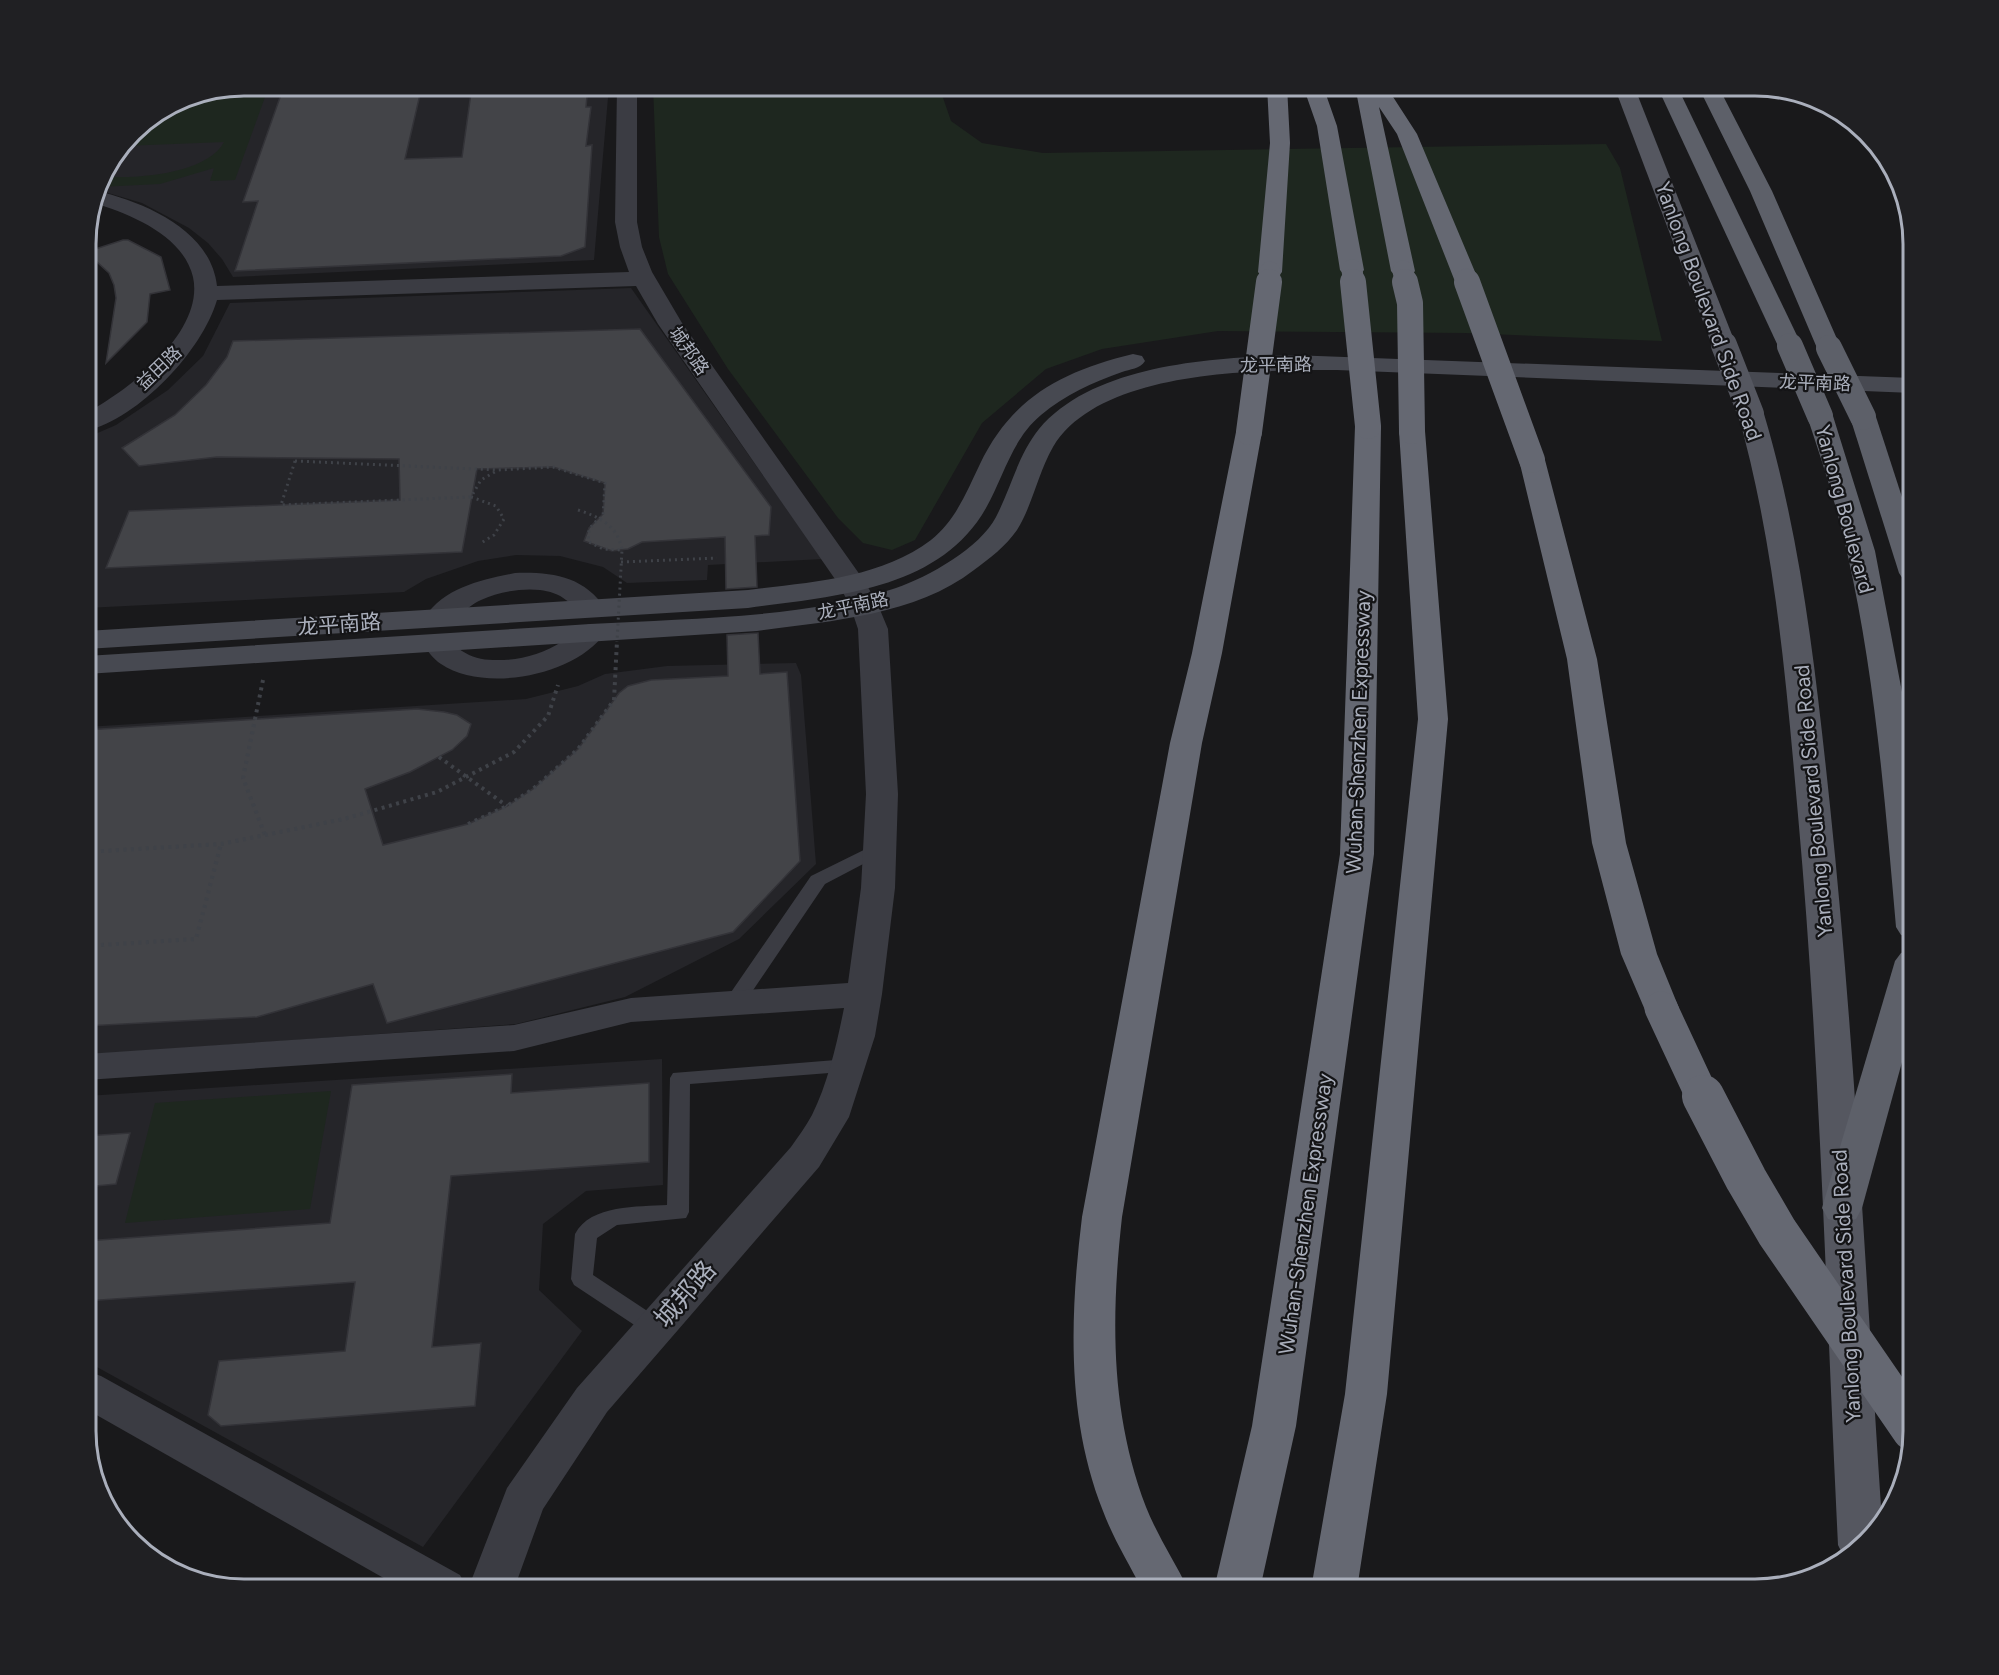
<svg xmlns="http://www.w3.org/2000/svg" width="1999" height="1675" font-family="Figtree,'Noto Sans SC',sans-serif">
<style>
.built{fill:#252529}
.green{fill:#1e271f}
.building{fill:#434448;stroke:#333338;stroke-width:1.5}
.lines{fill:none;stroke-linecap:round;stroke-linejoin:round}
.path-far1{stroke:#3f4248;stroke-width:3;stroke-dasharray:2 4;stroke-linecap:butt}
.path{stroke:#3f4248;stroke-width:4;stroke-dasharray:3 4.5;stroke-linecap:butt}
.service{fill:#3b3c43;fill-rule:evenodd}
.minor{fill:#3b3c43;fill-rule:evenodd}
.tertiary{fill:#3b3c43;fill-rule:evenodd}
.secondary{fill:#474951;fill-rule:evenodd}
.primary{fill:#555760;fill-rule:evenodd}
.trunk{fill:#5d6069;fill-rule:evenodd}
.motorway{fill:#656872;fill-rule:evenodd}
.path-bridge-far1{stroke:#3f4248;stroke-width:3;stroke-dasharray:2 4;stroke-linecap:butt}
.path-bridge{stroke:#3f4248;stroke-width:4;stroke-dasharray:3 4.5;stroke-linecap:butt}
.primary-bridge{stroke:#555760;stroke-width:26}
.trunk-bridge{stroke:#5d6069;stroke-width:26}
.motorway-bridge-far3{stroke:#656872;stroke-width:21}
.motorway-bridge-far2{stroke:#656872;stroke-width:26}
.motorway-bridge-far1{stroke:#656872;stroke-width:33}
.motorway-bridge{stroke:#656872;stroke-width:42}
.labels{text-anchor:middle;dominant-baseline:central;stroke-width:4.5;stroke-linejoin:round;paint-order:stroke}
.far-street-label{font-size:18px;fill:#aaafbc;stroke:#141416}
.street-label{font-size:21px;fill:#aaafbc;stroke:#141416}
.near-street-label{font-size:26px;fill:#aaafbc;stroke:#141416}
.rim{fill:none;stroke:#aaafbc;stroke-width:3}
</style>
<rect width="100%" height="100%" fill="#19191b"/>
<g class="built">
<path d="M244 86H609L594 260 233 277 222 259 208 243 189 228 142 203 98 190 102 174 139 125 184 97Z"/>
<path d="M631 288 822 559 708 565 707 580 627 583 603 567 560 556 516 555 478 561 426 579 404 592 86 608V438L116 425 168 390 203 356 230 303Z"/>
<path d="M796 663 801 675 816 864 739 939 625 997 516 1024 86 1055V727L526 699 578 686 605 674 667 666Z"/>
<path d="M662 1059 663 1185 586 1191 543 1224 539 1290 582 1331 423 1547 86 1361V1096Z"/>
</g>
<g class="green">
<path d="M244 86H269L235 180 210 181 214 168 160 184 98 187 101 176C133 180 208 174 224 142L123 146 139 125 184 97Z"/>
<path d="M653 86H939L951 121 982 143 1043 153 1606 144 1620 168 1662 341 1465 333 1218 331 1102 349 1046 369 982 423 915 540 892 550 863 543 838 518 728 369 668 274 659 237Z"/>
<path d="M331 1091 310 1209 125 1223 155 1103Z"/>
</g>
<g class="building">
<path d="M284 86H422L405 159 462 157 472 86H588L586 107H591L586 146 592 145 585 247 561 256 235 271 258 201 243 202Z"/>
<path d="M123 240H128L161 257 170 290 150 294 147 322 106 363 116 298 114 285 109 273 86 252Z"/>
<path d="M640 329 771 507 769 535 755 536 757 587 726 589 725 537 642 542 628 549 612 551 584 541 589 528 603 514 605 483 553 467 477 469 462 552 106 568 129 511 400 500 399 459 217 457 139 466 122 448 175 415 206 385 227 357 233 341Z"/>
<path d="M758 633 760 674 787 672 800 861 733 932 387 1023 373 984 257 1017 86 1026V730L417 709 444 712 457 715 471 724 467 736 452 750 410 772 365 789 383 845 468 824 507 806 533 789 578 749 619 693 628 686 651 680 728 676 727 635Z"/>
<path d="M512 1074 511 1093 649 1083V1162L451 1176 432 1347 481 1343 475 1406 221 1426 208 1415 219 1361 345 1351 355 1282 86 1301V1241L330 1223 352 1085Z"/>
<path d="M130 1133 116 1184 86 1187V1136Z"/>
</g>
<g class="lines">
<g class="path-far1">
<path d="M295 461 281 505 471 497 481 480 498 470"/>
<path d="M471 497 496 506 504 519 494 535 481 543"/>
<path d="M578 510C600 517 618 526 622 550"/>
<path d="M621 562 717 558"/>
</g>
<g class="path">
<path d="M263 680 243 778 265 835"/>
<path d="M86 852 221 844 344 819 437 792 514 752 548 716 558 685"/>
<path d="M86 946 196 939 221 844"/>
</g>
<g class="service">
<path d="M880 842 886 844 889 848 886 852 825 884 741 1008 734 1010 727 1008 724 1003 727 998 811 876Z"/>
<path d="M848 1059 855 1061 858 1066 855 1071 690 1084 689 1212 686 1218 617 1225 597 1238 593 1275 664 1322 667 1328 664 1334 656 1337 648 1334 574 1285 571 1279 575 1234C591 1204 638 1207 667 1205L670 1078 673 1073Z"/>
</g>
<g class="minor">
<path d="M515 573C553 572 583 576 606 609L601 615C578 621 582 610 566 600 559 594 549 591 540 590 521 588 498 592 481 600 461 609 452 630 429 624L424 618C445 587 481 580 515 573Z"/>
<path d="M590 624 600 627 605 633C575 676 484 693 441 664 433 659 427 650 422 643L427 637C449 631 446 641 462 651 471 657 482 660 493 660 518 661 541 655 563 641 573 635 578 627 590 624Z"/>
<path d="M86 1371 101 1376 460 1575 467 1589H403L86 1409Z"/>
</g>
<path class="tertiary" d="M617 86H637V222L642 247 652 272 682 323 865 582 878 605 888 629 898 794 895 888 882 994 875 1036 849 1117 819 1167 607 1412 543 1509 514 1589H468L507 1488 577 1388 791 1147C798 1137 806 1126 812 1115 828 1083 837 1043 844 1008L631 1022 514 1051 86 1080V1054L514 1025 631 998 848 983 861 888 866 794 858 629 850 605 837 582 658 324 636 286 217 300C202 351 139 418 86 431V413C128 391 205 332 193 277 183 235 130 214 94 203L97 191C144 202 211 230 217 286L629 272 620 247 615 222Z"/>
<g class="secondary">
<path d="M1133 354 1142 356 1145 361C1140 369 1130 369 1122 372 1093 382 1065 395 1041 415 1012 439 1004 476 986 508 939 591 833 596 748 608L86 649V631L748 590C810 582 879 579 931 540 956 520 967 491 980 464 1012 397 1063 371 1133 354Z"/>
<path d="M1291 355 1913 378V393L1337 370C1259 370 1100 369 1053 447 1038 473 1033 504 1017 530 1006 546 989 559 974 570 915 616 828 621 757 631L86 674V656C254 645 422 635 590 624 688 618 803 619 896 588 928 577 980 548 996 517 1011 488 1018 455 1039 429 1094 364 1212 358 1291 355Z"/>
</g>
<g class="primary">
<path d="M1614 86H1634L1736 345 1733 350 1724 352 1715 350 1712 345Z"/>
<path d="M1751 406 1760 409 1764 414C1802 542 1816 674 1830 806 1855 1044 1866 1284 1882 1522L1874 1536 1844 1557 1838 1545C1826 1302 1820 1057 1798 815 1786 680 1775 545 1738 414L1742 409Z"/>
</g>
<g class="trunk">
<path d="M1657 86H1677L1802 346 1799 351 1790 353 1781 351 1778 346Z"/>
<path d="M1698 86H1718L1772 191 1841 348 1838 353 1829 355 1820 353 1817 348 1750 191Z"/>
<path d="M1820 408 1829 411 1833 416 1875 551 1902 692 1913 774V938L1901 935 1896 927C1885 801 1875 675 1847 552 1837 506 1822 461 1807 416L1811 411Z"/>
<path d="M1863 409 1872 412 1876 417 1913 531V581L1903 579 1899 573 1850 417 1854 412Z"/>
<path d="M1913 949V1022L1862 1208 1856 1219 1842 1223 1828 1219 1822 1208 1895 961 1901 953Z"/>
</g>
<g class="motorway">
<path d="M1267 86H1287L1290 143 1282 272 1278 277 1270 279 1262 277 1258 272 1270 143Z"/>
<path d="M1303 86H1323L1337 126 1364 270 1360 275 1352 277 1344 275 1340 270 1317 126Z"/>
<path d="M1355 86H1386L1417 134 1478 279 1474 284 1466 286 1458 284 1454 279 1397 134 1379 107 1415 271 1411 276 1403 278 1395 276 1391 271Z"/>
<path d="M1368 418 1377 421 1381 426 1374 854 1296 1426 1260 1589H1214L1252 1426 1340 854 1355 426 1359 421Z"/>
<path d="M1412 423 1421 426 1425 431 1448 719 1387 1394 1357 1589H1311L1345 1394 1418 719 1399 431 1403 426Z"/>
<path d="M1249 424 1258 427 1262 432 1222 653 1202 743 1122 1217C1111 1317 1110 1412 1146 1507 1157 1535 1175 1562 1188 1589H1142C1129 1564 1113 1538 1103 1511 1066 1418 1070 1315 1082 1217L1170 743 1192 653 1236 432 1240 427Z"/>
<path d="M1532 452 1541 454 1545 460 1597 659 1626 843 1657 954 1679 1008 1674 1017 1661 1020 1648 1017 1621 954 1592 843 1567 659 1519 460 1523 454Z"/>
</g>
<path class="path-bridge-far1" d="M295 461 498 470 553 467 605 483 603 516C593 523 586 529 589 542L603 549 622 550 617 642"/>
<g class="path-bridge">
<path d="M439 757 507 806"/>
<path d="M468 824 507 806 533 789 578 749 614 700 617 641"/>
</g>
<path class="primary-bridge" d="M1724 345 1751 414"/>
<g class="trunk-bridge">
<path d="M1790 346 1820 416"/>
<path d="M1829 348 1863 417"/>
</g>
<g class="motorway-bridge-far3">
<path d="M1352 270 1354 284"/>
<path d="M1403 271 1406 284"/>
<path d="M1466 279 1468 284"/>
<path d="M1268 284 1270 272"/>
</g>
<g class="motorway-bridge-far2">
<path d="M1353 282 1368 426"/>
<path d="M1405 282 1410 303 1412 431"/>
<path d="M1467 282 1532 460"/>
<path d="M1249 432 1269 282"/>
</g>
<path class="motorway-bridge-far1" d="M1661 1008 1703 1098"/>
<path class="motorway-bridge" d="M1703 1096 1746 1179 1777 1232 1913 1430"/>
</g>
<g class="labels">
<g class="far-street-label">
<text transform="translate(689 351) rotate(55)">城邦路</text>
<text transform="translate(1276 365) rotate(-1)">龙平南路</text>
<text transform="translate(159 368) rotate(-44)">益田路</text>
<text transform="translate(1815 383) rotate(2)">龙平南路</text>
<text transform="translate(853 606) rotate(-12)">龙平南路</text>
</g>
<g class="street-label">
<text transform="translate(1709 311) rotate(70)">Yanlong Boulevard Side Road</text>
<text transform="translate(1845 509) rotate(75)">Yanlong Boulevard</text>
<text transform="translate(339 624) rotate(-4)">龙平南路</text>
<text transform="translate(1358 732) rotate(-88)">Wuhan-Shenzhen Expressway</text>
<text transform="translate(1813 801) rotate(-95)">Yanlong Boulevard Side Road</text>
<text transform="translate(1305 1214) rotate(-82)">Wuhan-Shenzhen Expressway</text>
<text transform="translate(1846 1286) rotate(-93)">Yanlong Boulevard Side Road</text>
</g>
<g class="near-street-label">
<text transform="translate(685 1294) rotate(-49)">城邦路</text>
</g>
</g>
<path d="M0 0H1999V1675H0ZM244 96H1755A148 148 0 0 1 1903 244V1431A148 148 0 0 1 1755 1579H244A148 148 0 0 1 96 1431V244A148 148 0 0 1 244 96Z" fill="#202023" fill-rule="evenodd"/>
<path class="rim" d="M244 96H1755A148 148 0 0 1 1903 244V1431A148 148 0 0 1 1755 1579H244A148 148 0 0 1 96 1431V244A148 148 0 0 1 244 96Z"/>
</svg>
